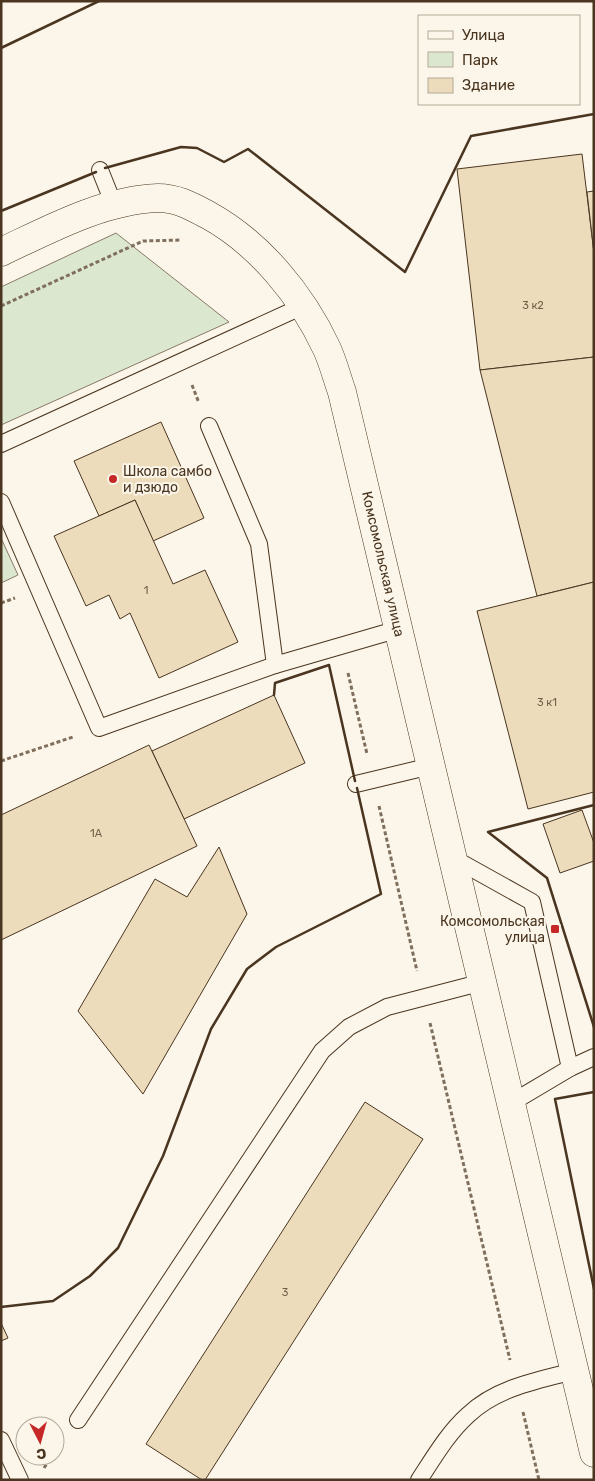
<svg xmlns="http://www.w3.org/2000/svg" width="595" height="1481" font-family="Rubik,sans-serif">
<style>
.green{fill:#dce7d0;stroke:#887966}
.building{fill:#ecdcbc;stroke:#4a3520}
.lines{fill:none;stroke-linecap:round;stroke-linejoin:round}
.service-casing{stroke:#4a3520;stroke-width:18}
.minor-casing{stroke:#4a3520;stroke-width:29}
.path{stroke:#7f6f5c;stroke-width:3;stroke-dasharray:4 2.5;stroke-linecap:butt}
.service{stroke:#fbf6e9;stroke-width:16}
.minor{stroke:#fbf6e9;stroke-width:28}
.wall{stroke:#4a3520;stroke-width:2.5}
.poi-dot{fill:#c62828;stroke:#fbf6e9;stroke-width:2}
.labels{text-anchor:middle;dominant-baseline:central;stroke-width:4;stroke-linejoin:round;paint-order:stroke}
.number-label{font-size:11px;fill:#725f47}
.poi-label{font-size:14px;fill:#4a3520;stroke:#fbf6e9;text-anchor:start}
.street-label{font-size:14px;fill:#4a3520;stroke:#fbf6e9}
</style>
<rect width="100%" height="100%" fill="#fbf6e9"/>
<g class="green">
<path d="M116 233 229 322 1 425V287Z"/>
<path d="M1 538 18 575 1 583Z"/>
</g>
<g class="building">
<path d="M582 154 594 253V357L480 370 457 169Z"/>
<path d="M594 191V253L587 192Z"/>
<path d="M594 357V582L537 596 480 370Z"/>
<path d="M161 422 204 518 153 541 135 500 99 516 74 461Z"/>
<path d="M135 500 173 584 205 570 238 642 159 678 130 613 120 619 109 595 86 606 54 536Z"/>
<path d="M594 582V792L528 809 477 611Z"/>
<path d="M274 695 305 763 184 819 152 751Z"/>
<path d="M149 745 197 846 1 940V815Z"/>
<path d="M582 810 594 843V861L560 873 543 824Z"/>
<path d="M219 847 247 914 143 1094 78 1011 155 879 187 897Z"/>
<path d="M365 1102 423 1139 205 1480H202L146 1444Z"/>
<path d="M1 1323 8 1338 1 1341Z"/>
</g>
<g class="lines">
<g class="service-casing">
<g id="service">
<path d="M100 170 114 205"/>
<path d="M209 426 259 544 275 665"/>
<path d="M1 444 303 306"/>
<path d="M1 502 99 728 275 665 399 629"/>
<path d="M356 784 431 766"/>
<path d="M453 858 532 902 570 1068"/>
<path d="M511 1103 570 1068 594 1057"/>
<path d="M78 1420 322 1051 349 1027 387 1007 483 982"/>
<path d="M1 1440 20 1480"/>
<path d="M419 1480C434 1457 448 1433 468 1415 496 1388 538 1380 574 1371"/>
</g>
</g>
<g class="minor-casing">
<path id="minor" d="M1 252C50 229 103 200 158 198 177 198 191 206 208 215 259 243 302 295 327 349 333 362 337 378 342 392L594 1453"/>
</g>
<g class="path">
<path d="M1 306 143 241 181 240"/>
<path d="M192 385 199 403"/>
<path d="M1 603 15 598"/>
<path d="M348 673 367 754"/>
<path d="M1 761 73 737"/>
<path d="M379 806 417 971"/>
<path d="M430 1023 510 1360"/>
<path d="M523 1412 539 1480"/>
<path d="M55 1452 63 1441"/>
<path d="M44 1468 52 1456"/>
</g>
<use href="#service" class="service"/>
<use href="#minor" class="minor"/>
<g class="wall">
<path d="M1 48 99 1"/>
<path d="M105 168 181 147 197 148 224 162 248 149 405 272 471 136 594 114"/>
<path d="M1 211 96 172"/>
<path d="M274 695 275 683 329 665 355 781"/>
<path d="M594 805 488 832 547 878 594 1027"/>
<path d="M594 1092 555 1099 594 1289"/>
<path d="M1 1307 53 1301 90 1276 118 1248 163 1156 211 1029 247 969 276 947 381 894 357 788"/>
</g>
</g>
<g class="poi-dot">
<circle cx="113" cy="479" r="5"/>
<rect x="550" y="924" width="10" height="10" rx="2.5"/>
</g>
<g class="labels">
<g class="number-label">
<text x="533" y="305">3 к2</text>
<text x="146" y="590">1</text>
<text x="547" y="702">3 к1</text>
<text x="96" y="833">1А</text>
<text x="285" y="1292">3</text>
</g>
<g class="poi-label">
<text x="123" y="471">Школа самбо<tspan x="123" dy="16">и дзюдо</tspan></text>
<text x="545" y="921" text-anchor="end">Комсомольская<tspan x="545" dy="16">улица</tspan></text>
</g>
<g class="street-label">
<text transform="translate(383 564) rotate(77)">Комсомольская улица</text>
</g>
</g>
<rect width="595" height="1481" fill="none" stroke="#4a3520" stroke-width="5"/>
<rect x="418" y="15" width="162" height="90" fill="#fbf6e9" stroke="#b4a999"/>
<rect x="428" y="31" width="25" height="8" fill="#fbf6e9" stroke="#b4a999"/>
<text x="462" y="40" font-size="15" fill="#4a3520">Улица</text>
<rect x="428" y="52" width="25" height="15" fill="#dce7d0" stroke="#b4a999"/>
<text x="462" y="65" font-size="15" fill="#4a3520">Парк</text>
<rect x="428" y="78" width="25" height="15" fill="#ecdcbc" stroke="#b4a999"/>
<text x="462" y="90" font-size="15" fill="#4a3520">Здание</text>
<g transform="translate(40 1441) rotate(174)"><circle r="24" fill="#fbf6e9" stroke="#b4a999"/>
<path d="M0-4L9 19L0 12L-9 19Z" fill="#c62828"/>
<text y="-8" font-size="14" font-weight="bold" text-anchor="middle" fill="#4a3520">С</text>
</g>
</svg>
